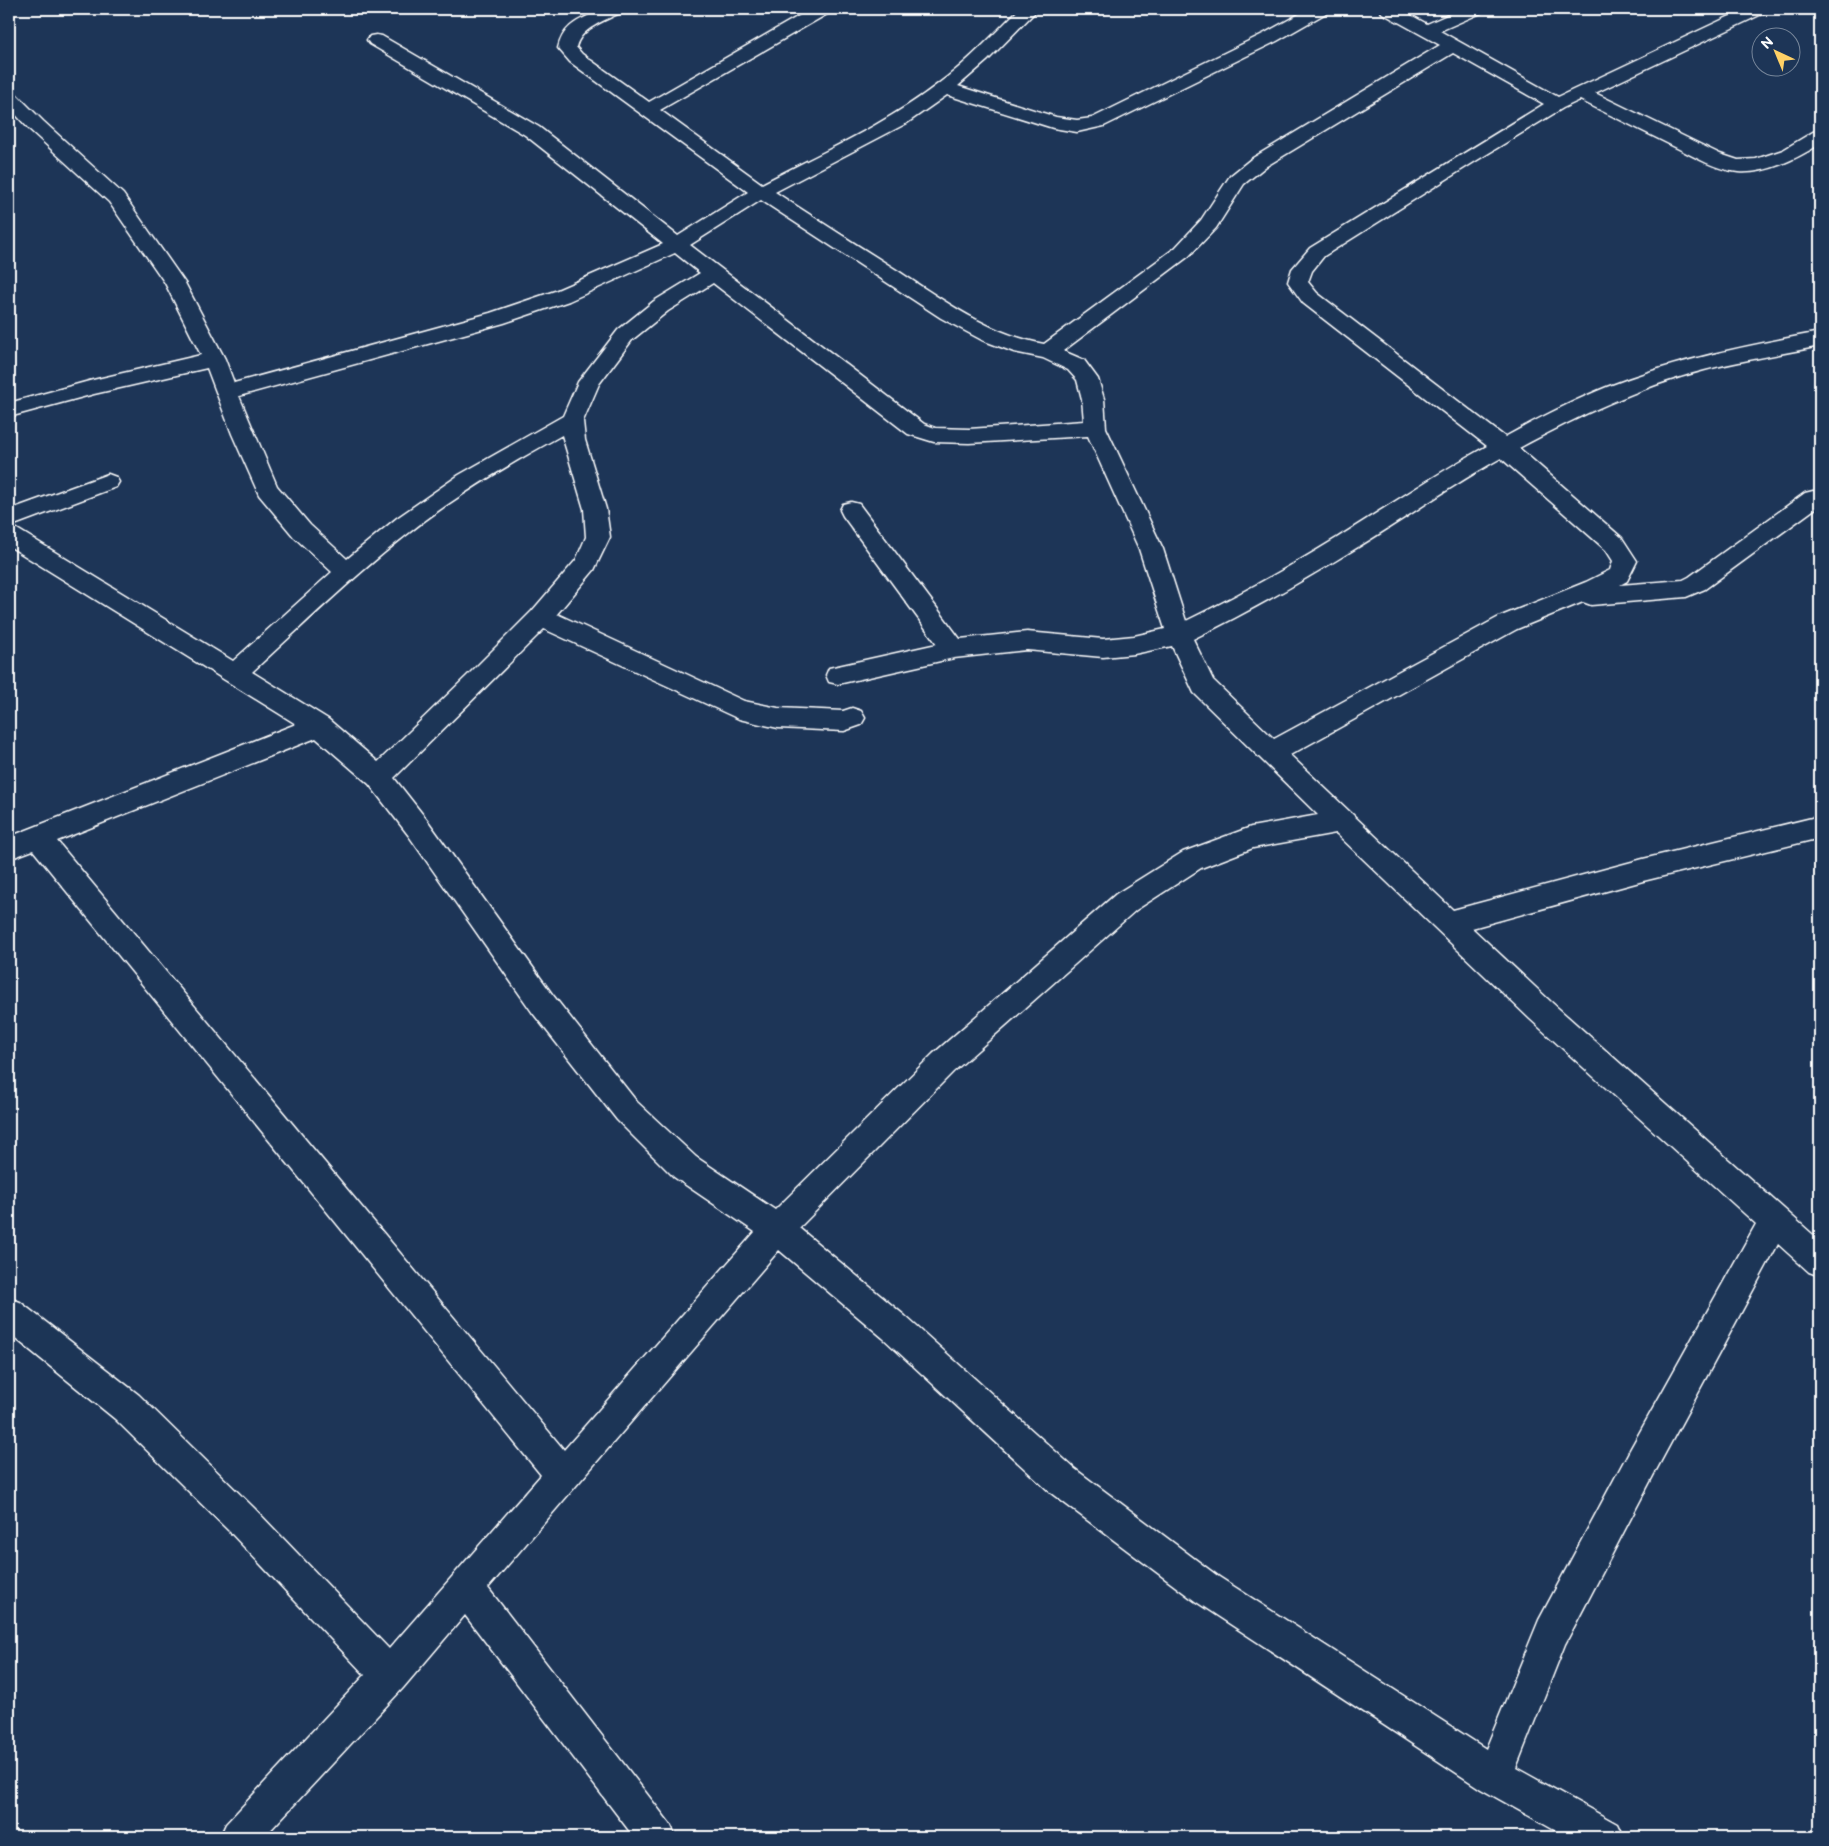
<svg xmlns="http://www.w3.org/2000/svg" width="1829" height="1846" font-family="'Balsamiq Sans',sans-serif">
<style>
.lines{fill:none;stroke-linecap:round;stroke-linejoin:round}
.minor-casing{stroke:#fff;stroke-width:3}
.minor{fill:#1d3557;fill-rule:evenodd}
</style>
<rect width="100%" height="100%" fill="#1d3557"/>
<filter id="ink" filterUnits="userSpaceOnUse"><feTurbulence type="fractalNoise" baseFrequency=".02" numOctaves="2"/><feDisplacementMap in="SourceGraphic" scale="10" xChannelSelector="R" yChannelSelector="G"/><feConvolveMatrix kernelMatrix="1 2 1 2 8 2 1 2 1" color-interpolation-filters="sRGB"/></filter>
<g filter="url(#ink)">
<g class="lines">
<g class="minor-casing">
<path id="minor" d="M602 9H623L620 13C604 21 581 28 576 47L582 54 649 102 811 9H831L829 13 660 110 762 184C821 153 885 125 938 84 968 62 993 35 1019 9H1038L988 60 958 86 1056 117 1077 120 1092 118 1265 33 1308 9H1328L1326 13 1277 41 1104 126 1077 132 1053 128 947 95 907 123 775 192C816 219 857 245 898 271 944 301 989 334 1044 344L1175 248 1201 220 1230 176 1251 159 1440 45 1382 13 1380 9H1400L1427 24 1461 9H1483L1481 13 1440 31 1558 97 1745 9H1767L1764 13 1595 93 1720 154 1738 160 1756 159 1783 150 1813 132 1820 130V144C1796 159 1767 174 1738 172 1717 170 1695 157 1677 148 1645 132 1612 116 1580 100L1563 108 1474 162 1324 256 1312 271 1308 282 1317 293 1505 437C1538 419 1572 401 1607 387 1675 360 1749 345 1820 332V346C1782 354 1742 360 1704 370 1639 387 1578 416 1519 448L1622 538 1637 561 1627 581 1620 585 1683 580 1689 577 1805 493 1813 491 1820 493V505L1705 589 1686 597 1591 605 1583 602 1517 629 1290 755 1453 910 1643 859 1820 816V838L1643 881 1472 928 1550 1001 1820 1241V1276L1809 1272 1778 1244 1655 1472 1565 1644 1516 1768 1617 1824 1623 1837H1567L1481 1789 1195 1601 1051 1493 883 1338 779 1250 488 1588 670 1824 676 1837H634L465 1615 403 1688 264 1837H220L226 1824 365 1675 230 1532 115 1419 9 1333V1298L20 1302 139 1395 254 1508 389 1649 541 1475 33 850 9 859V837L296 724 9 546V510L100 477 108 474 116 477 119 482 116 487 9 527 17 529 233 661 332 572 294 537 259 495 232 434 207 368 94 394 9 417V403L93 380 201 355 165 283 109 202 29 129 9 107V92L15 93 43 121 123 194 185 283 225 359 234 383 490 313 555 291 663 244 525 135 370 44 367 40 370 36 376 35 382 36 539 127 678 236 748 192 570 62 558 48C564 23 581 20 602 9ZM1453 53 1544 104 1310 248 1292 269 1288 282 1303 303 1487 446C1436 474 1387 507 1337 538 1288 568 1238 596 1186 621L1163 549 1106 428 1104 399 1098 379 1084 360 1063 351 1189 256 1216 228 1244 184 1265 167ZM761 200 941 318 982 340 1014 352 1043 358 1068 370 1077 380 1082 399 1084 421 969 429 935 428 924 424 690 245ZM675 253 700 273 654 301 618 330 578 382 563 416 459 475 397 518 347 559 310 525 277 486 239 396 504 323 569 301ZM713 283 908 434 934 442 969 443 1088 436 1139 549 1165 629 1134 636 1103 639 1027 632 960 639 859 504 851 502 843 504 840 510 843 516 937 644 829 668 826 675 829 682 838 684 954 658 1027 650 1103 657 1134 654 1172 646 1194 693 1318 815 1251 827 1183 852 1116 894 933 1054 775 1210 696 1157 637 1102 552 994 427 820 394 778 544 629 739 719 778 728 844 731 861 725 865 718 861 711 852 708 843 711 778 708 744 701 557 614 594 570 610 537 606 509 585 440 583 421 599 384 632 340 668 311ZM562 435 584 509 586 537 576 560 532 611 466 677 378 762 328 719 252 672C314 615 375 555 445 506 483 480 522 457 562 435ZM1501 458 1606 550 1613 561 1610 570 1586 582 1499 617 1274 739 1213 680 1193 639C1248 612 1301 582 1353 550 1403 520 1450 486 1501 458ZM316 738 369 784 409 836 532 1012 617 1120 674 1177 755 1232 564 1450 57 841ZM1336 833 1530 1019 1756 1224 1631 1448 1539 1620 1486 1749 1219 1577 1075 1469 905 1316 799 1228 953 1072 1136 910 1201 868 1253 848Z"/>
</g>
<use href="#minor" class="minor"/>
</g>
</g>
<rect width="1829" height="1846" fill="none" stroke="#1d3557" stroke-width="30"/>
<rect x="15" y="15" width="1799" height="1816" fill="none" stroke="#fff" stroke-width="2" filter="url(#ink)"/>
<g transform="translate(1776 52) rotate(316)"><circle r="24" fill="#1d3557" stroke="#77869a"/>
<path d="M0-4L9 19L0 12L-9 19Z" fill="#ffd166"/>
<text y="-8" font-size="14" font-weight="bold" text-anchor="middle" fill="#ffffff">N</text>
</g>
</svg>
